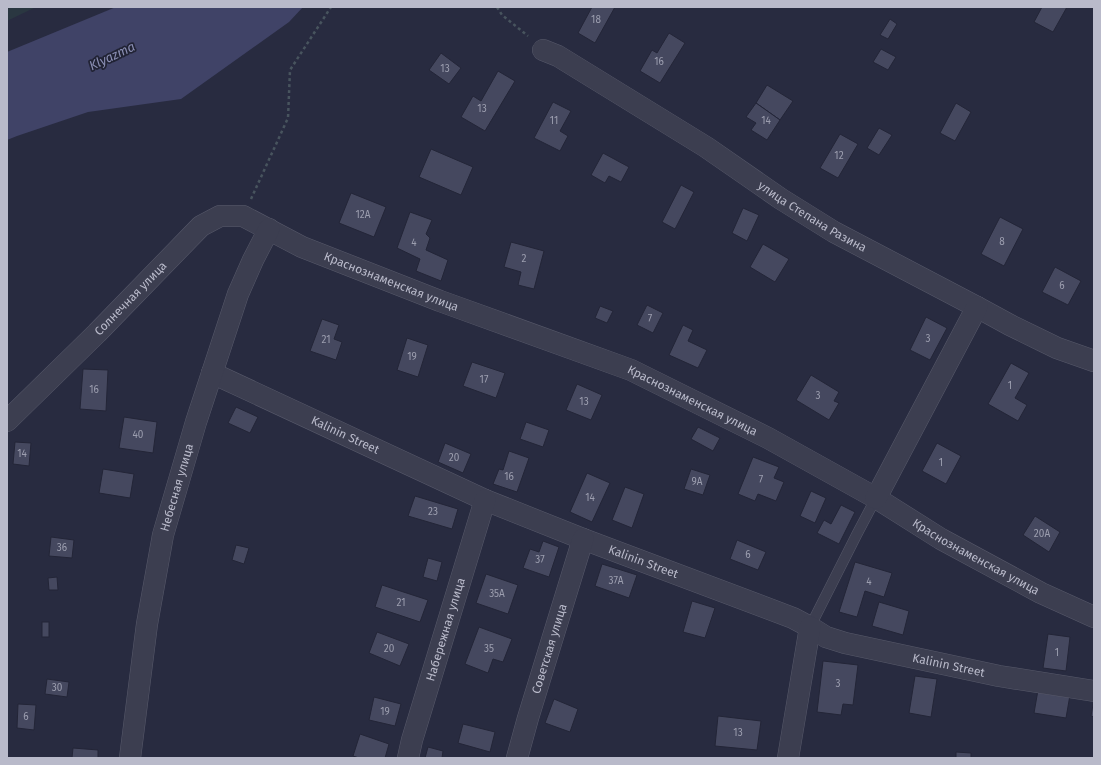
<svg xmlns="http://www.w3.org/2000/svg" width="1101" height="765" font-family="'Fira Sans',sans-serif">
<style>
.green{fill:#2a3741}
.water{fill:#404367}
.building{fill:#45485f;stroke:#232537}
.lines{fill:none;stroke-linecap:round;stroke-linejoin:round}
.service-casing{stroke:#57596a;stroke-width:11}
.minor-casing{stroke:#57596a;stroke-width:22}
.path{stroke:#48545e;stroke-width:2.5;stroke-dasharray:3 3;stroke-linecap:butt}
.service{stroke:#3c3e50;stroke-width:10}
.minor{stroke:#3c3e50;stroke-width:21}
.labels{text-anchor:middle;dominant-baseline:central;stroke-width:3.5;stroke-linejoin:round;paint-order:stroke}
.number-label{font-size:10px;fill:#9c9eaf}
.street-label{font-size:12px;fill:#b9baca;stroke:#212335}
.water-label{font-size:13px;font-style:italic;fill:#8a8eb3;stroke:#212335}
</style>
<rect width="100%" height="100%" fill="#282b40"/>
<path class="green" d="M7 7H36L7 21Z"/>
<path class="water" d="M116 7H303L289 22 181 99 88 112 17 136 7 140V52Z"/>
<g class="building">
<path d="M592 7H615L595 43 578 33Z"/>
<path d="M1042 7H1067L1053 32 1034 22Z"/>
<path d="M890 19 897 24 888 39 880 35Z"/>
<path d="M669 33 685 43 660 83 640 71 652 50 657 53Z"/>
<path d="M881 49 896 57 888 70 873 62Z"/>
<path d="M441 53 461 68 449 84 429 70Z"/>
<path d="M498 71 515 81 485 131 461 117 473 96 481 101Z"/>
<path d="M767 85 793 101 780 120 756 103Z"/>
<path d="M553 102 571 111 560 131 568 136 560 151 534 138Z"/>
<path d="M756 103 780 120 767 140 751 130 756 123 746 117Z"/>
<path d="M956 103 971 112 955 141 940 133Z"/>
<path d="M879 128 892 135 879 155 867 148Z"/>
<path d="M840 134 858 144 838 178 820 168Z"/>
<path d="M431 149 473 167 461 195 419 177Z"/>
<path d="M603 153 629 167 621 182 609 176 605 183 591 175Z"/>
<path d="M681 185 694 192 675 229 662 222Z"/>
<path d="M351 193 386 207 374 237 339 223Z"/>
<path d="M743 208 759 215 747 241 732 233Z"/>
<path d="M410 212 432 220 426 234 430 238 426 250 448 260 441 281 416 271 420 259 397 248Z"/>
<path d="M1000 217 1023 229 1004 266 981 254Z"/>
<path d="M511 242 544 251 534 289 518 285 521 272 504 267Z"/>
<path d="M763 244 789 259 775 282 750 267Z"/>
<path d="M1055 267 1081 281 1068 305 1042 292Z"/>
<path d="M647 305 663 313 653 333 637 325Z"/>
<path d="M600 306 613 311 607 323 595 318Z"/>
<path d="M926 317 947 328 930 360 910 350Z"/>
<path d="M322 319 339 325 334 339 342 342 336 360 310 351Z"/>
<path d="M683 325 693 330 688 341 707 350 698 368 669 355Z"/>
<path d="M407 338 428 345 418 377 397 370Z"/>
<path d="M472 362 505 373 496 398 463 386Z"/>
<path d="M1011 363 1029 373 1015 398 1027 405 1018 421 988 404Z"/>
<path d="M83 369 108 370 106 411 80 409Z"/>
<path d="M811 375 839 392 834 401 839 403 829 420 796 400Z"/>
<path d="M577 384 602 395 591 420 566 410Z"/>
<path d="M236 407 258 417 250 433 228 423Z"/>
<path d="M124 417 157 422 153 453 119 448Z"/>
<path d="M526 422 549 430 543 447 520 439Z"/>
<path d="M698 427 720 438 713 451 691 439Z"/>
<path d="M15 442 31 443 29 466 13 464Z"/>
<path d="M445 443 471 454 463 473 438 462Z"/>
<path d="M937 443 961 456 946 484 922 471Z"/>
<path d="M509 451 529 458 517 492 493 484 499 469 503 470Z"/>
<path d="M753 457 779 467 774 478 784 482 776 501 758 494 755 501 738 494Z"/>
<path d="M103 469 134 474 130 498 99 493Z"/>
<path d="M691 469 710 475 703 495 684 489Z"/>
<path d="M587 473 610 483 592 522 570 512Z"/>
<path d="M625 487 644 494 632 528 612 520Z"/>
<path d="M811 491 826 498 815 523 800 516Z"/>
<path d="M415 496 458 509 452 529 408 516Z"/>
<path d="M841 505 855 512 839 544 817 533 824 520 831 524Z"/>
<path d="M1035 516 1060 532 1049 552 1023 535Z"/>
<path d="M51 537 74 540 72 558 49 556Z"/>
<path d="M737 540 766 552 758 570 730 559Z"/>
<path d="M543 541 559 547 549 577 523 568 530 549 539 552Z"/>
<path d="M236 545 249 548 244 564 232 560Z"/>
<path d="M428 558 442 562 437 581 423 577Z"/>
<path d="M855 562 892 573 884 597 865 591 857 617 839 612Z"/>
<path d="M602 564 637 575 629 598 595 586Z"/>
<path d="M486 574 518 585 508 614 476 603Z"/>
<path d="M57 577 58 590H49L48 578Z"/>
<path d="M382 585 428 600 420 622 375 607Z"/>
<path d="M692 601 715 608 705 638 683 632Z"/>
<path d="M879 602 909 611 903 635 872 626Z"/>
<rect x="42" y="622" width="7" height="15"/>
<path d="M479 627 512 639 503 662 493 659 488 673 465 664Z"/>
<path d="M377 632 409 644 400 666 369 653Z"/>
<path d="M1048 634 1070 637 1066 671 1043 668Z"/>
<path d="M823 661 858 665 853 705 843 704 841 715 817 712Z"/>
<path d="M915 676 937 679 931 717 909 713Z"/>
<path d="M47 679 69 682 67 697 45 694Z"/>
<path d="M1038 690 1070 695 1066 718 1034 713Z"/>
<path d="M374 697 401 704 395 726 369 720Z"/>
<path d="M554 699 578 709 570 732 545 723Z"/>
<path d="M1094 699V717L1091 716Z"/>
<path d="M18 704 36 705 34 730 17 728Z"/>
<path d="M718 716 761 721 757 750 715 746Z"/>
<path d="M463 724 495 732 490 752 458 743Z"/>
<path d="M360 734 389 744 385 758H359L353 756Z"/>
<path d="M428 747 443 751 442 758H425Z"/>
<path d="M73 748 98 750V758H72Z"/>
<path d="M956 752 971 753V758H956Z"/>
</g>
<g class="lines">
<g class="service-casing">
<path id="service" d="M810 627 857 534 876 498"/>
</g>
<g class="minor-casing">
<g id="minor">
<path id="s1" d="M543 50 558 56 706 147 781 199 834 232 977 307 1010 325 1057 348 1094 361"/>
<path id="s2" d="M212 373 485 500 583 539 793 618 810 627 826 637 845 643 999 676 1094 691"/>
<path id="s3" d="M7 421 97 333 201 226 220 216H243L302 247 440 301 631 370 768 438 876 498 941 539 1041 593 1094 617"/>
<path d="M876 498 977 307"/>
<path id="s4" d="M130 758 147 624 163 535 196 422 238 294 253 260 269 229"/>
<path id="s5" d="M408 758 412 740 485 500"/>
<path id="s6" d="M517 758 528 718 583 539"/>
<path d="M788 758 810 627"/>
</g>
</g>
<g class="path">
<path d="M497 7 502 15 528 36"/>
<path d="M251 199 288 118 290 70 331 7"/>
</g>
<use href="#service" class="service"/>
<use href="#minor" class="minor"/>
</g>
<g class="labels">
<g class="number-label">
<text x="596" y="20">18</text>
<text x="659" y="62">16</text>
<text x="445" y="69">13</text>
<text x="482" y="109">13</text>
<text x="554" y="121">11</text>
<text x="766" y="121">14</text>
<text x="839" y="156">12</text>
<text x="363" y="215">12А</text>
<text x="1002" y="242">8</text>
<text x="414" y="243">4</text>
<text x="524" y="259">2</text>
<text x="1062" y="286">6</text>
<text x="650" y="319">7</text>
<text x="928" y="339">3</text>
<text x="326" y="340">21</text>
<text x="412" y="357">19</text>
<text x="484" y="380">17</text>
<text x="1010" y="386">1</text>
<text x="94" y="390">16</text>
<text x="818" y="396">3</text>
<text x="584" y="402">13</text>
<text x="138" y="435">40</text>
<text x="22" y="454">14</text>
<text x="454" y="458">20</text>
<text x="941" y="463">1</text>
<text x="509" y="477">16</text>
<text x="761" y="480">7</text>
<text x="697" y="482">9А</text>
<text x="590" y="498">14</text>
<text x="433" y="512">23</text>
<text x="1042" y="534">20А</text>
<text x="62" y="548">36</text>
<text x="748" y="555">6</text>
<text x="540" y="560">37</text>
<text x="616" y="581">37А</text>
<text x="869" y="582">4</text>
<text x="497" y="594">35А</text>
<text x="401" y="603">21</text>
<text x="389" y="649">20</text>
<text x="489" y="649">35</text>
<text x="1057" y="653">1</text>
<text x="838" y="684">3</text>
<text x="57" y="688">30</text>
<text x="385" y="712">19</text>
<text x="26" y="717">6</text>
<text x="738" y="733">13</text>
</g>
<g class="street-label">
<text stroke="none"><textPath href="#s1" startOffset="317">улица Степана Разина</textPath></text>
<text stroke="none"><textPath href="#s3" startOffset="482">Краснознаменская улица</textPath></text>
<text stroke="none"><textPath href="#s3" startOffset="174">Солнечная улица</textPath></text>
<text stroke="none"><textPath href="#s3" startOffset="806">Краснознаменская улица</textPath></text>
<text stroke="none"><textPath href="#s2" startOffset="147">Kalinin Street</textPath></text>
<text stroke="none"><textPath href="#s4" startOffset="275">Небесная улица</textPath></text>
<text stroke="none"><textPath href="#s3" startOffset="1130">Краснознаменская улица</textPath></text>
<text stroke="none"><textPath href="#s2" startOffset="471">Kalinin Street</textPath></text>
<text stroke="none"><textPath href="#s5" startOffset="134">Набережная улица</textPath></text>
<text stroke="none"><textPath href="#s6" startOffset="114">Советская улица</textPath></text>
<text stroke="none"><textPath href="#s2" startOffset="795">Kalinin Street</textPath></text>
</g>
<g class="water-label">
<text transform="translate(112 56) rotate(-25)">Klyazma</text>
</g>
</g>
<rect width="1101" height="765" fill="none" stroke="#b9baca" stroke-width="16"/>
</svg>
